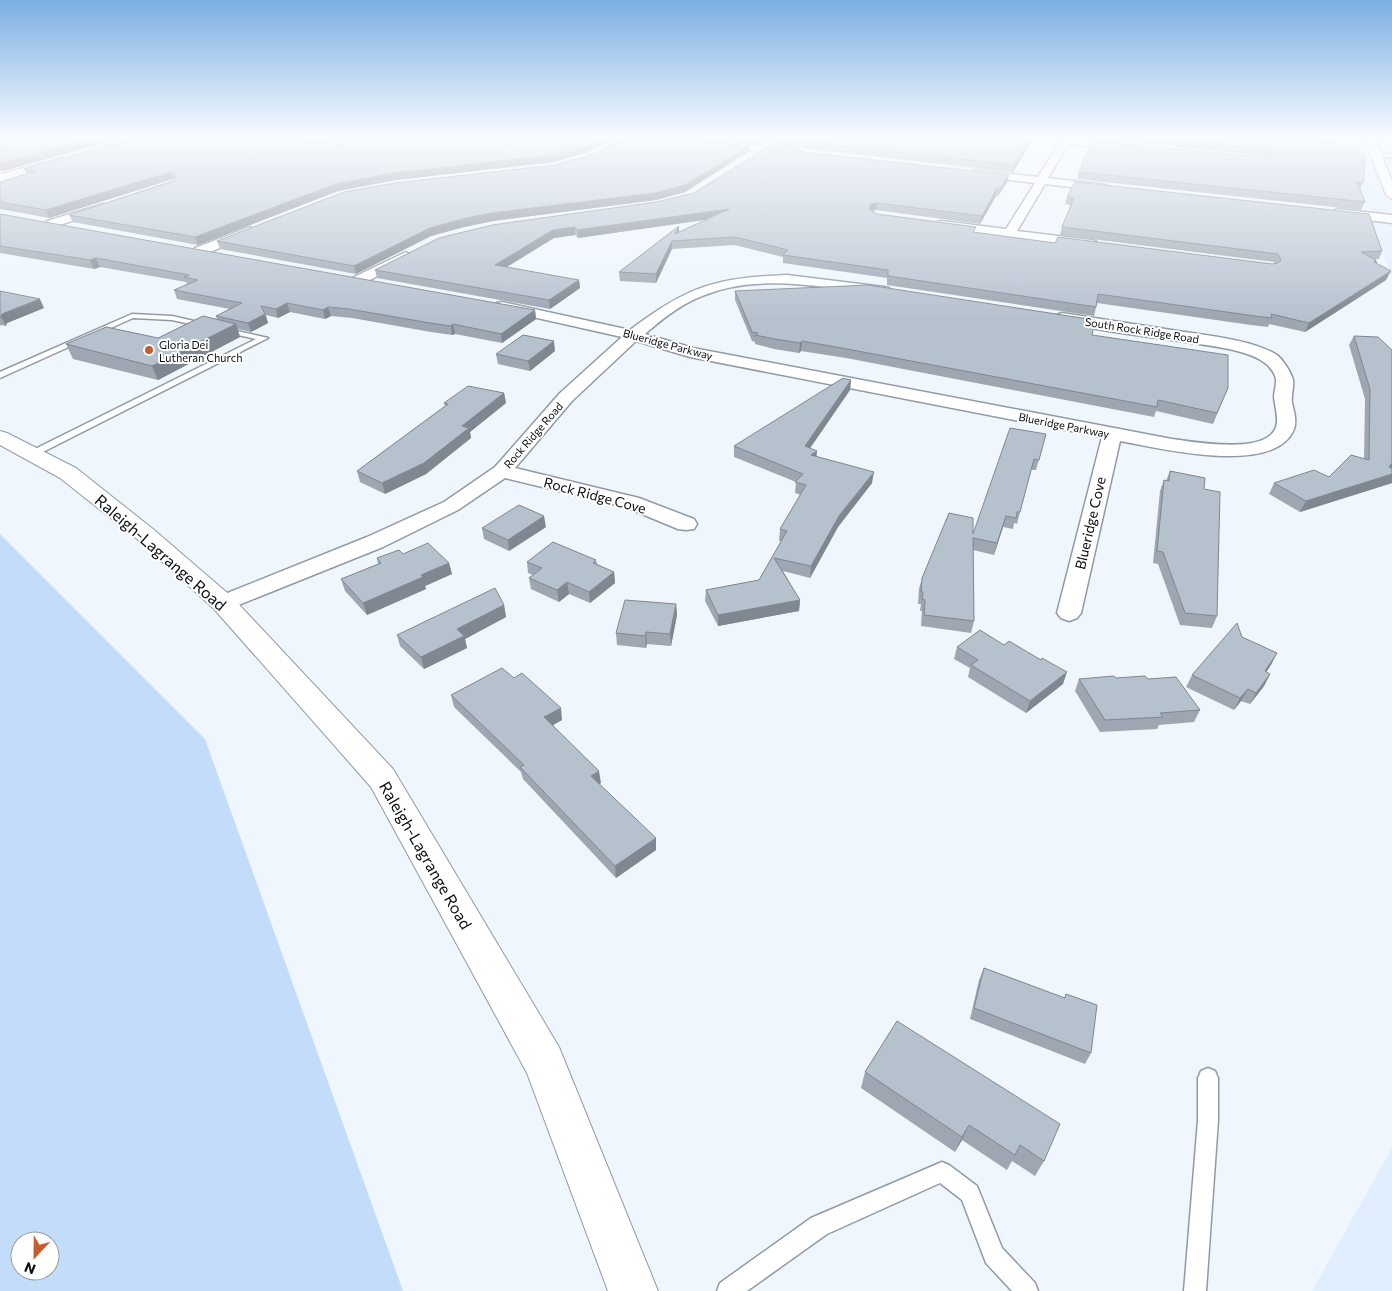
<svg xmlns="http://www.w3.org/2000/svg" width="1392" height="1291" font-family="Commissioner,sans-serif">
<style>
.built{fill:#e1eefe}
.green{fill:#c3dcfa;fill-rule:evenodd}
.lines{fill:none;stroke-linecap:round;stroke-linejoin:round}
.lane-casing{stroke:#909aa6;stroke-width:3}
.street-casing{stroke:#909aa6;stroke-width:3}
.secondary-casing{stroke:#909aa6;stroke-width:2}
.lane{fill:#fff;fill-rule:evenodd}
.street{fill:#fff;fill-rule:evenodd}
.secondary{fill:#fff;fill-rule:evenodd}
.wall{fill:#9da6b1}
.shaded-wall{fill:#7f8790}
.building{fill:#b6c1ce;stroke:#7f8790}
.poi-dot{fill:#c45d2f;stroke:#fff;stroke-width:2}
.labels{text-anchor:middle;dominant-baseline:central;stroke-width:4;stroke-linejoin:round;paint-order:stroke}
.far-street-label{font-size:11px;fill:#080c10;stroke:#fff}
.far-poi-label{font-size:11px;fill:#080c10;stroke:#fff;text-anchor:start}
.street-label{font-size:14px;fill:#080c10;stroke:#fff}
.near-street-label{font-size:16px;fill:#080c10;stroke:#fff}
</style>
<rect width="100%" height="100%" fill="#eff6fe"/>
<g class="built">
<path d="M1342 138H1392V278Z"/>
<path d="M1392 1148V1291H1312Z"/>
</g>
<path class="green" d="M0 534 205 739 403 1291H0ZM20 1241H50V1271H20Z"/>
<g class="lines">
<g class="lane-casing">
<g id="lane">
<path d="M1376 152 1392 154V158L1374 155Z"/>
<path d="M132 314 172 316 268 338 35 456H29V452L256 339 172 320 133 318 0 378V372Z"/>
<path d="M1208 1068 1215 1071 1218 1078V1120L1206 1291H1184L1198 1120V1078L1201 1071Z"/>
<path d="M942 1162 949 1165 977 1186 1002 1248 1035 1283 1038 1291H1012L986 1263 962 1200 940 1183 827 1234 747 1291H717L720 1283 811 1218Z"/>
</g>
</g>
<g class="street-casing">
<g id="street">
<path d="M655 138H688L798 150 803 153 798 156 660 141Z"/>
<path d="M1062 138 1124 144 1129 147 1124 150 1068 144 1048 178 1106 185 1112 188 1106 191 1045 184 1017 231 1091 240 1096 241 1097 244 1096 247 1091 248 938 228 936 225 938 222 942 221 1006 229 1035 183 975 176 970 173 975 170 1038 177Z"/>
<path d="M103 204 109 207 107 209 51 228 45 224 47 221Z"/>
<path d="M1337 209 1392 215V223L1333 216 1331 213Z"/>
<path d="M250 227 256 231 254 234 205 254 200 255 194 251 195 248Z"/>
<path d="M406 252 413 256 411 259 364 283H354L352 280 354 277Z"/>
<path d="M787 275 884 287 889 288 891 291 889 294 884 295C825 288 759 272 702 296 681 304 662 319 645 334L693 348 1172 439C1194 442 1267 455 1276 427 1279 418 1275 407 1274 397 1274 392 1276 387 1276 382 1277 376 1270 366 1265 363 1249 350 1212 346 1192 343 1148 336 1101 332 1057 321L1054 318 1057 315 1062 313C1101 319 1139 325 1178 331 1205 335 1254 340 1277 355 1283 360 1291 372 1293 380 1294 387 1291 395 1292 403 1294 411 1297 421 1294 429 1275 477 1158 448 1120 441L1081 613 1077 618 1069 621 1061 618 1057 613 1102 437 690 357 636 341 572 401 515 468 639 498 694 519 697 524 694 529 686 530 678 529 625 507 505 478 458 510 383 547 231 608 223 610 215 608 211 603 215 598 367 537 444 502 495 467 560 393 622 337 497 309 495 306 497 303 502 302 630 330C688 286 715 278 787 275Z"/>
</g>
</g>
<g class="secondary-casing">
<g id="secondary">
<path d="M1364 138H1374L1392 180V199L1386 195Z"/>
<path d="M61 158 65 159 67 161 65 163 0 182V174Z"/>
<path d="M0 431 7 433 76 468 153 529 232 597 393 769 559 1047 658 1291H608L527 1073 371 787 214 609 137 539 60 478 0 445Z"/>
</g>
</g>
<use href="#lane" class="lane"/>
<use href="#street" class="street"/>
<use href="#secondary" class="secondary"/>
</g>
<g class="wall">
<path d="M0 138H122L3 171H0Z"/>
<path d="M320 138H616L585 153 554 162 396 180 338 191 198 245 73 222 69 215 174 180 173 179 49 218 0 209V182L27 174 24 169 341 144 345 142 343 141Z"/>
<path d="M706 138H1034L1013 172 773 145 769 141 761 144Z"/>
<path d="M1096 138H1319L1363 183 1360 190 1365 202 1361 210 1077 179 1079 172 1265 157 1263 156Z"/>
<path d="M749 146 748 152 685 192 656 200 493 221 464 227 431 236 356 274 220 249 217 241 555 165 594 154Z"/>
<path d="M1009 175 1007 182 998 196H996L980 224 876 210 872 211 877 214 975 233 1055 243 1272 264H1275L1274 262 1060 235 1062 227 1071 205 1065 204 1067 197 1075 182 1382 251 1379 259H1375L1376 260V262H1377V264L1386 280 1305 332 1269 324 1268 327 1251 325 1097 303 1094 316 887 285V278L783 263V257L735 245 672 249 656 283 620 281 619 272 679 226V232L706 220 578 238 575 235 554 238 507 267 579 280 580 288 550 309 377 278 375 270 439 238Z"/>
<path d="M0 214 535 310 536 319 502 343 455 334 452 335 431 332 352 318 331 316 325 319 290 312 278 318 266 315 268 323 251 332 238 329 240 337 158 380 73 359 66 344 158 338 217 319 216 316 230 309 177 299 174 290 187 284 186 282 100 267 94 269 0 253Z"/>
<path d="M0 291 44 308 7 323 6 326 1 325 0 326Z"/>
<path d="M735 291 1092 335 1228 388 1213 424 1156 411 1154 417 846 358 801 351 799 353 774 349 755 344V342L752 341 735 300Z"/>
<path d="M1354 336 1392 350V483L1300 512 1269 494 1274 483 1329 477 1364 459 1365 399 1349 345Z"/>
<path d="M555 351 530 371 498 364 496 354Z"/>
<path d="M851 380 850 390 810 448 817 457 872 483 838 527 810 578 783 571 800 600 799 611 718 626 705 601 706 590 759 580 781 541H779L780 529 801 495 795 493 796 482 734 457V446Z"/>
<path d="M504 393 506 403 470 432 471 438 426 474 385 494 360 482 357 471 445 406 444 403Z"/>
<path d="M1046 434 1036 470H1031L1017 524 1014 523 1013 529 1003 527 994 555 973 550 974 621 971 633 921 626 922 611H920L921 604H918L919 589 922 578 973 534Z"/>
<path d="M1170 471 1204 489 1217 616 1212 628 1180 625 1158 564 1153 563 1160 491 1164 480 1166 481Z"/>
<path d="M546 527 509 551 484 539 482 528Z"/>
<path d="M403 554 449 563 452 574 425 586 426 589 367 615 345 591 341 579 378 564 377 558Z"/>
<path d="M596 560 597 564 614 572 615 583 590 603 569 594 559 602 531 589 529 578 533 575 528 573 527 562Z"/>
<path d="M676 604 677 615 671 646 647 644 646 648 617 645 616 633Z"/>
<path d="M504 605 506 617 465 639 467 648 424 669 400 646 397 635Z"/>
<path d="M1242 637 1277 653 1266 672 1270 674 1264 686 1250 704 1241 701 1234 710 1186 687 1192 675Z"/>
<path d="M957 647 1063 684 1026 713 968 677 970 668 954 659Z"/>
<path d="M1116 678 1148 679 1200 710 1194 722 1159 725 1157 729 1100 732 1075 691 1079 679Z"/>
<path d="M451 695 562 720 553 725 601 783 599 784 656 850 616 878 523 779 521 772 454 707Z"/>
<path d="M984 968 1064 998 1066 994 1091 1053 1085 1064 970 1019 979 980Z"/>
<path d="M897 1021 1044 1161 1035 1176 1012 1161 1007 1170 962 1140 955 1152 861 1088 865 1072Z"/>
</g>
<g class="shaded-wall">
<path d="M96 138H122L3 171 0 165Z"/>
<path d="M602 138H616L585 153 554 162 396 180 338 191 198 245 195 237 336 184 394 173Z"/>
<path d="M761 138H769V141L761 144Z"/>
<path d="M1031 138H1034L1013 172 1014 165Z"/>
<path d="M749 146 748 152 685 192 656 200 493 221 464 227 431 236 356 274 354 266 430 228Z"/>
<path d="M171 172 173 179 49 218 46 210Z"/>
<path d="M1009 175 1007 182 998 196 1000 189Z"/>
<path d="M997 188 996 196 980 224 982 216Z"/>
<path d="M877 203 876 210 870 212 869 209 871 204Z"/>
<path d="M729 209V216L578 238 577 230Z"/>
<path d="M679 226V234H675Z"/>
<path d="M575 227V235L554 238 496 273 495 265 553 230Z"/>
<path d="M672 241V249L656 283V274Z"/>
<path d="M96 258 100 267 94 269 90 260Z"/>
<path d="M1391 271 1386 280 1305 332 1309 323Z"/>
<path d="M579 280 580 288 550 309 549 300Z"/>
<path d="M40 299 44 308 7 323 6 326 1 317 2 314Z"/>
<path d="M287 303 290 312 278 318 276 309Z"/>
<path d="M328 307 331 316 325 319 323 310Z"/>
<path d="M535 310 536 319 502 343 501 334Z"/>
<path d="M265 314 268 323 251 332 248 323Z"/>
<path d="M236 324 240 337 158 380 152 366Z"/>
<path d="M453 324 455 334 452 335 451 326Z"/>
<path d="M554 341 555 351 530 371 528 361Z"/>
<path d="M802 341 801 351 799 353 800 343Z"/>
<path d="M851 380 850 390 804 457 805 446Z"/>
<path d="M504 393 506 403 470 432 471 438 426 474 385 494 382 483 462 426Z"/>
<path d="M817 451 816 462 811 455Z"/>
<path d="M1392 463V483L1300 512 1306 501 1389 467Z"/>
<path d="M874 472 872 483 838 527 810 578 811 566 839 516Z"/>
<path d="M544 516 546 527 509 551 508 540Z"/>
<path d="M1006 516 1003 527 994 555 997 543Z"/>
<path d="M449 563 452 574 425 586 426 589 367 615 363 603 421 575Z"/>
<path d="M614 572 615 583 590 603 589 592Z"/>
<path d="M567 582 569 594 559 602 557 590Z"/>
<path d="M800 600 799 611 718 626V615Z"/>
<path d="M676 604 677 615 671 646 670 634Z"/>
<path d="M504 605 506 617 465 639 467 648 424 669 421 657 457 629Z"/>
<path d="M646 632 647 644 646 648 645 636Z"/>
<path d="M1277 653 1271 665 1259 683 1265 671Z"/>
<path d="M1067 672 1063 684 1026 713 1030 701Z"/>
<path d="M1270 674 1264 686 1250 704 1256 693Z"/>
<path d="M1248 689 1241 701 1234 710 1240 698Z"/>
<path d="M561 708 562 720 546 729 544 717Z"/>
<path d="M599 771 601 783 593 788 591 776Z"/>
<path d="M656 838V850L616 878 615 866Z"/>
<path d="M969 1125 962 1140 955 1152 962 1137Z"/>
</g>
<g class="building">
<path d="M0 138H96L0 164Z"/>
<path d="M134 138H292L341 144 348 140 346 138H602L585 147 553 155 394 173 336 184 195 237 69 215 174 181 176 176 171 172 46 210 0 202V182L35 171 24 169Z"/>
<path d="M624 138H677L749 146 685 185 655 193 492 213 462 219 430 228 354 266 217 241 344 192 395 183 555 165 594 154Z"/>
<path d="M773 138H1031L1014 165Z"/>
<path d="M1159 138H1319L1363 154 1365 164 1363 183 1357 182 1365 202 1079 172 1092 141 1270 158 1272 154 1266 149Z"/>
<path d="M766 148 1009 175 1000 189 997 188 982 216 877 203 871 204 869 209 877 214 976 227 973 232 1055 243 1058 237 1272 264 1278 263 1281 260 1278 254 1062 227 1074 198 1067 197 1075 182 1369 214 1382 251 1361 252 1376 260 1374 261 1377 262H1374L1391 271 1309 323 1271 314 1272 318 1255 316 1098 294 1096 307 888 276V270L783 255 788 250 735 237 672 241 656 274 619 272 679 226 675 234 729 209 577 230 575 227 553 230 495 265 579 280 549 300 375 270 439 238 492 225 656 202 694 193Z"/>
<path d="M0 214 535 310 501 334 453 324 451 326 430 323 349 309 328 307 323 310 287 303 276 309 261 306 265 314 248 323 216 316 242 303 174 290 198 280 184 277 189 275 96 258 90 260 0 246Z"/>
<path d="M868 285 1095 320 1092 335 1228 355V388L1217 413 1158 400 1157 407 847 349 802 341 800 343 775 339 755 335 758 333 752 332 735 291Z"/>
<path d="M0 291 40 299 2 314 1 317H0Z"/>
<path d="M203 316 236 324 152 366 66 344 106 327 158 338Z"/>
<path d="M523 335 554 341 528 361 496 354Z"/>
<path d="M1354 336 1378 337 1392 350V463L1389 467 1392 468V474L1306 501 1274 483 1314 470 1329 477 1351 455 1369 460 1370 389Z"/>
<path d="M843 378 851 380 805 446 817 451 811 455 874 472 839 516 811 566 774 558 800 600 718 615 706 590 759 580 787 531 780 529 806 485 795 482 803 474 734 446Z"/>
<path d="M468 386 504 393 462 426 469 428 424 463 382 483 357 471 448 404 444 403Z"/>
<path d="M1010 428 1046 434 1039 460 1034 459 1020 512H1017L1016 518 1006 516 997 543 973 538 974 621 924 615 925 600 922 599 923 592H921L922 578 949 513 973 518V534Z"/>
<path d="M1170 471 1205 478 1204 489 1220 492 1217 616 1185 613 1163 552 1157 551 1164 480 1169 481Z"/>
<path d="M519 505 544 516 508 540 482 528Z"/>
<path d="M553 542 596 560 593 563 614 572 589 592 567 582 557 590 529 578 542 568 527 562Z"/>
<path d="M428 543 449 563 421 575 423 577 363 603 341 579 381 563 377 558 399 550 403 554Z"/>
<path d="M495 588 504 605 457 629 464 636 421 657 397 635Z"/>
<path d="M625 600 676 604 670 634 646 632 645 636 616 633Z"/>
<path d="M1237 623 1242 637 1277 653 1265 671 1270 674 1256 693 1248 689 1240 698 1192 675Z"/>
<path d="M980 630 1004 645 1009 641 1041 660 1042 658 1067 672 1030 701 971 665 978 660 957 647Z"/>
<path d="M502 668 514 678 522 673 561 708 544 717 599 771 591 776 656 838 615 866 520 767 524 765 451 695Z"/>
<path d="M1114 676 1116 678 1145 676 1148 679 1176 677 1200 710 1160 713 1163 717 1105 720 1079 679Z"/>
<path d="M984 968 1065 998 1066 994 1097 1005 1091 1053 974 1008Z"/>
<path d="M897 1021 1060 1124 1044 1161 1020 1145 1015 1155 969 1125 962 1137 865 1072Z"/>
</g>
<linearGradient id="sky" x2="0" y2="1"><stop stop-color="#7baee2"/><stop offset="0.43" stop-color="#f8fbff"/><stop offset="1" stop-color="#f8fbff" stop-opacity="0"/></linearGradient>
<rect width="1392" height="319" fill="url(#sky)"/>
<circle class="poi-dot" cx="149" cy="350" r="5"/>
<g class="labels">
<g class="far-street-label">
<text transform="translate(1142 330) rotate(9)">South Rock Ridge Road</text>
<text transform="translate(668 344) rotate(15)">Blueridge Parkway</text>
<text transform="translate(1064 425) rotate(11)">Blueridge Parkway</text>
<text transform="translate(533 435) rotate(-49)">Rock Ridge Road</text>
</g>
<g class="far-poi-label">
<text x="159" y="344">Gloria Dei<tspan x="159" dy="13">Lutheran Church</tspan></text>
</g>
<g class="street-label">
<text transform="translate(595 495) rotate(15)">Rock Ridge Cove</text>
<text transform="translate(1090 523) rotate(-77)">Blueridge Cove</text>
</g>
<g class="near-street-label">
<text transform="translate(161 552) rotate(41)">Raleigh-Lagrange Road</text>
<text transform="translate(426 855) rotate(60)">Raleigh-Lagrange Road</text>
</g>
</g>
<g transform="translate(35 1256) rotate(202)"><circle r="24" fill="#ffffff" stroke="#9c9e9f"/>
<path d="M0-4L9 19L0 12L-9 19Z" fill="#c45d2f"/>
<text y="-8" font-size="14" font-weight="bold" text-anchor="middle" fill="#080c10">N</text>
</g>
</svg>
